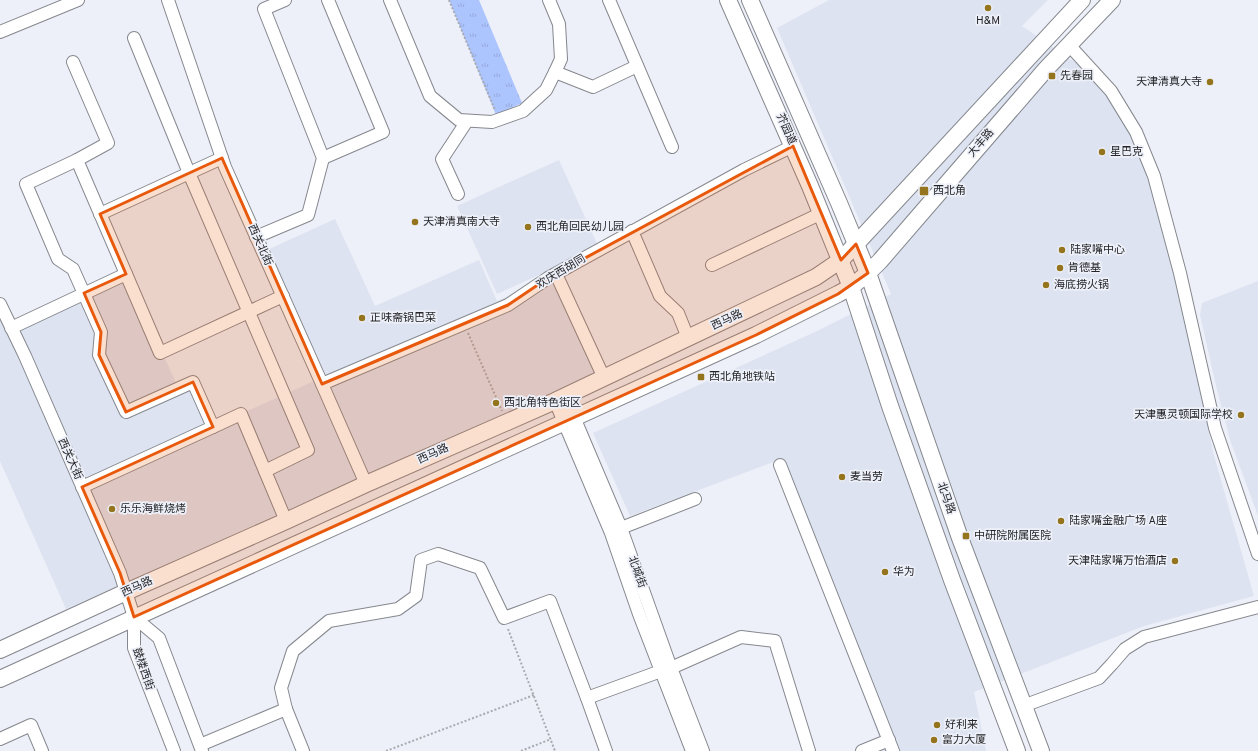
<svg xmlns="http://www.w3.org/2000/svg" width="1258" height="751" font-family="Overpass,'Noto Sans SC',sans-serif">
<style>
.built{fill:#dde3f1}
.park{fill:url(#park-tufts)}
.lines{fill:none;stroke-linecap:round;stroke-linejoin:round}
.minor-casing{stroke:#85888e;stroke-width:14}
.major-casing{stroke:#85888e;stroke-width:18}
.path{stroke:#a8aab0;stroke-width:2;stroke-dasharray:2 2;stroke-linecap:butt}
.minor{stroke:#fff;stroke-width:12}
.major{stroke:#fff;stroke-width:16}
.marked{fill:#e8590c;fill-opacity:0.2;stroke:#e8590c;stroke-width:3;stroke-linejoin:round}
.poi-dot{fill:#94741c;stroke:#edf0f8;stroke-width:1.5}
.labels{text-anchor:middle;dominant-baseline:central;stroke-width:3.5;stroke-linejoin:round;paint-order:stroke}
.poi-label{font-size:11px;fill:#242528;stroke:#edf0f8;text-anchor:start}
.street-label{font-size:11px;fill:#242528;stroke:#edf0f8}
</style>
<defs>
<pattern id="park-tufts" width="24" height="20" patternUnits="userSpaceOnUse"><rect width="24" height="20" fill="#adc5ff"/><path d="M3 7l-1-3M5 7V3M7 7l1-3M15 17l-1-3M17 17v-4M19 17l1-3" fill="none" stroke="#95a9db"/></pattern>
</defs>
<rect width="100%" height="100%" fill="#edf0f8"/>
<g class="built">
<path d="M829 0H1048L1022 26 1092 74 1115 107 1134 139 1153 191 1182 302 1213 452 1254 596 1144 626 974 692 986 751H867L882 745 776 461 630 516 593 433 815 332 891 294 777 28Z"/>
<path d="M559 160 599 248 497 294 457 206Z"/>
<path d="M335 219 375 306 479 260 497 301 554 275 597 372 66 609 0 461V321L28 323 129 278 176 383 192 377 214 426 323 377 267 250Z"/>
<path d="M1258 281V516L1230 440 1217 390 1200 315 1202 303Z"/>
</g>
<path class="park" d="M449 0H479L522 103 496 115Z"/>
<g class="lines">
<g class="minor-casing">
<g id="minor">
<path d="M168 0 225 167 322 384 366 484"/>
<path d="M390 0 430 96 459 120 492 122 523 111 546 90 555 72 561 59 559 24 549 0"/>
<path d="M609 0 672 147"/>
<path d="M0 32 78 0"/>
<path d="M134 38 189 173 308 450 265 471 286 521"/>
<path d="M1069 45 1111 91 1136 132 1154 176 1180 273 1215 428 1258 554"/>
<path d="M73 62 108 143 77 160 26 184 58 259 73 269 101 332 99 355 126 412 193 382 213 427 241 414 265 471"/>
<path d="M555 72 593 87 637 66"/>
<path d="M323 158 383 132 328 0"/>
<path d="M77 160 160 353 283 296"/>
<path d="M458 194 442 159 467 121"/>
<path d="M100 214 222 158"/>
<path d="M632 231 660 296 678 313 688 338"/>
<path d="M256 237 308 215 323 158 264 9 285 0"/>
<path d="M712 265 822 213"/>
<path d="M556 274 604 378"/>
<path d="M0 304 25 356 120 573 134 617V648L174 751"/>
<path d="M11 328 126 274"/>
<path d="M322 384 508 305 548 278 744 170 793 146"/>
<path d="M565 396 621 528 671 668 703 751"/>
<path d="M555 401 611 533 639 614 692 751"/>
<path d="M780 465 893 751"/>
<path d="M82 487 213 427"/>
<path d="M621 528 695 499"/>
<path d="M134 617 159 638 202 751"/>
<path d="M671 668 741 637 775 641 809 751"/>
<path d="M1023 706 1099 678 1112 664 1125 649 1144 637 1258 607"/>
<path d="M0 739 31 725 42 751"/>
<path d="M200 745 286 709"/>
<path d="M303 751 286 709 281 688 293 651 329 621 398 609 416 596 421 560 438 554 480 568 504 618 550 601 587 698"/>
<path d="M606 751 587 698 661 671"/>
<path d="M862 751 889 740"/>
</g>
</g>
<g class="major-casing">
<g id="major">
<path d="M728 0 810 186 851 287 890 406 952 580 1017 751"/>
<path d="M750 0 839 203 868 273 960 538 1041 751"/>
<path d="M0 650 126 592 286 521 366 484 555 401 816 277 841 260 856 244 1082 0"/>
<path d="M0 679 699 361 756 335 838 294 851 287 868 273 880 261 1046 69 1112 0"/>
</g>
</g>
<g class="path">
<path d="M449 0 495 110"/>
<path d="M468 333 502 411"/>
<path d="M508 629 555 751"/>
<path d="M386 751 534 695"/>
<path d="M521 751 551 739"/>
</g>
<use href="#minor" class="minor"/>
<use href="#major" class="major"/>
</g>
<path class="marked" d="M793 146 841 260 856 244 868 273 838 294 756 335 134 617 120 573 82 487 213 427 193 382 126 412 99 355 101 332 84 293 126 274 100 214 222 158 322 384 508 305 548 278Z"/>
<g class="poi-dot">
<circle cx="988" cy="8" r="4"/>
<rect x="1048" y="72" width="8" height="8" rx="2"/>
<circle cx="1210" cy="82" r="4"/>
<circle cx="1102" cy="152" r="4"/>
<rect x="919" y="186" width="10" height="10" rx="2"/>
<circle cx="415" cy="222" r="4"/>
<circle cx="528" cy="227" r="4"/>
<circle cx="1062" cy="250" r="4"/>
<circle cx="1060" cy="268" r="4"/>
<circle cx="1046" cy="285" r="4"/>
<circle cx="362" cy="318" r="4"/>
<rect x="697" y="373" width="8" height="8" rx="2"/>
<circle cx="496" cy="403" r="4"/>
<circle cx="1241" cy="415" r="4"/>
<circle cx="842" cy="477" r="4"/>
<circle cx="112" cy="509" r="4"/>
<circle cx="1061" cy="521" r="4"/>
<rect x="962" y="532" width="8" height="8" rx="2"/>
<circle cx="1175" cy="561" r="4"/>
<circle cx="885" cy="572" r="4"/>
<circle cx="937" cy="725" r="4"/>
<circle cx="934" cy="740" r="4"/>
</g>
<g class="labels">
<g class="poi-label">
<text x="988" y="21" text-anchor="middle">H&amp;M</text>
<text x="1060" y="76">先春园</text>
<text x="1202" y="82" text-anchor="end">天津清真大寺</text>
<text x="1110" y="152">星巴克</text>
<text x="933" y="191">西北角</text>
<text x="423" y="222">天津清真南大寺</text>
<text x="536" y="227">西北角回民幼儿园</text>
<text x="1070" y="250">陆家嘴中心</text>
<text x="1068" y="268">肯德基</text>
<text x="1054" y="285">海底捞火锅</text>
<text x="370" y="318">正味斋锅巴菜</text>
<text x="709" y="377">西北角地铁站</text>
<text x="504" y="403">西北角特色街区</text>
<text x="1233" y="415" text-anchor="end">天津惠灵顿国际学校</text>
<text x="850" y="477">麦当劳</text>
<text x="120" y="509">乐乐海鲜烧烤</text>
<text x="1069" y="521">陆家嘴金融广场 A座</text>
<text x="974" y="536">中研院附属医院</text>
<text x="1167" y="561" text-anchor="end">天津陆家嘴万怡酒店</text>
<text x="893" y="572">华为</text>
<text x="945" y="725">好利来</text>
<text x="942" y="740">富力大厦</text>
</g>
<g class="street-label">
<text transform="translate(786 129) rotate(66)">芥园道</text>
<text transform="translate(981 143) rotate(-49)">大丰路</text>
<text transform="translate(260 245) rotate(66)">西关北街</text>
<text transform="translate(561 272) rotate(-31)">欢庆西胡同</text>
<text transform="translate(727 320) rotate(-25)">西马路</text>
<text transform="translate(433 454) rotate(-24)">西马路</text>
<text transform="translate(70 459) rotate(66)">西关大街</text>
<text transform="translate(946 498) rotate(71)">北马路</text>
<text transform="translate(637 572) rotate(70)">北城街</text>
<text transform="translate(137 587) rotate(-24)">西马路</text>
<text transform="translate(143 669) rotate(71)">鼓楼西街</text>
</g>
</g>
</svg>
